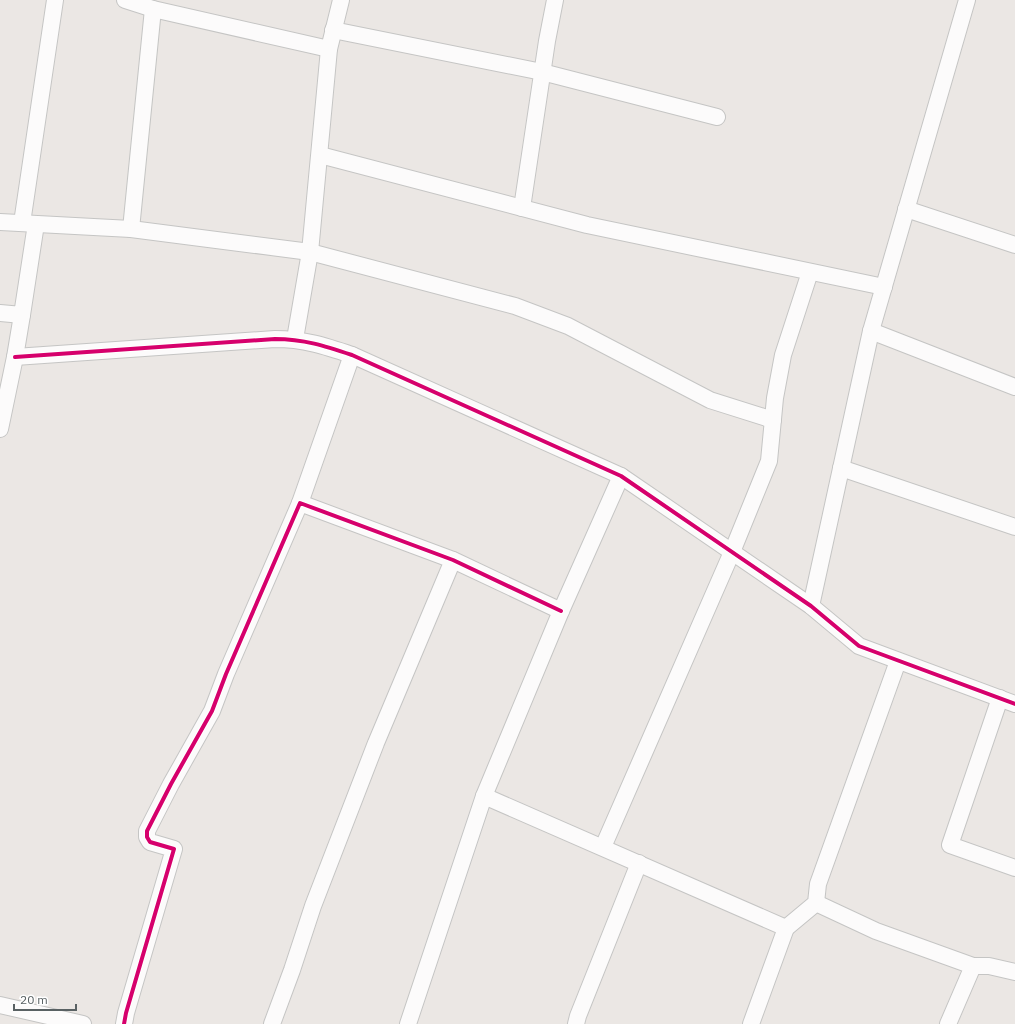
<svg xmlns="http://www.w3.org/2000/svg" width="1015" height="1024" font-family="'IBM Plex Sans',sans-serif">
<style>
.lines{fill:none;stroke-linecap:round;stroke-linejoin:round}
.minor-casing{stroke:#c5c5c4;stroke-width:18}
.minor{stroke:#fcfbfb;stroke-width:16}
.cycleway-casing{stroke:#fff;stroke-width:6}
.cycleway{stroke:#d6006c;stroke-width:4}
</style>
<rect width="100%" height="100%" fill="#ebe7e4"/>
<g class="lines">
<g class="minor-casing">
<g id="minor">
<path d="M125 0 153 9 329 49"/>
<path d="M333 30 542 72 717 117"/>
<path d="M320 155 587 225 884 287"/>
<path d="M522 208 547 41 555 0"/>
<path d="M906 209 1015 245"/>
<path d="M0 222 131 229 310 252 515 306 568 326 710 400 773 420"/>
<path d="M22 223 55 0"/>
<path d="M131 229 153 9"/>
<path d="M0 313 22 315 36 224"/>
<path d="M871 331 1015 387"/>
<path d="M295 339 310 252 329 49 341 0"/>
<path d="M15 357 275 339C304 339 325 346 352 355L621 476 811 606 859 646 1015 704"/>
<path d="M0 429 15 357 22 315"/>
<path d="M841 468 1015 527"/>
<path d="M300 503 352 355"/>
<path d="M811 606 871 331 967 0"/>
<path d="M1000 698 950 845 1015 868"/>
<path d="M484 796 786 928 751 1024"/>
<path d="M603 847 732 552 769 461 775 398 783 355 810 272"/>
<path d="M816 903 876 931 973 966H989L1015 972"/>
<path d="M786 928 816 903 818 884 898 661"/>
<path d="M0 1005 83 1024"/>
<path d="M124 1024 126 1013 174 849 150 842 147 837V831L171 784 212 711 226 674 300 503 453 560 561 611"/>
<path d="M272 1024 292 970 313 906 376 743 453 560"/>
<path d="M408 1024 484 796 561 611 621 476"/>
<path d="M576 1024 578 1016 639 863"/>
<path d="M948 1024 973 966"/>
</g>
</g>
<use href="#minor" class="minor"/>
<g class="cycleway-casing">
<g id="cycleway">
<path d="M15 357 275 339C304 339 325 346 352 355L621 476 811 606 859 646 1015 704"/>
<path d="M124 1024 126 1013 174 849 150 842 147 837V831L171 784 212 711 226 674 300 503 453 560 561 611"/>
</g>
</g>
<use href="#cycleway" class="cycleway"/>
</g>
<path d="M14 1004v6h62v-6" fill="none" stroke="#596163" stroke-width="2"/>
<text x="20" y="1004" font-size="12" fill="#596163" stroke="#ffffff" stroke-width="3" paint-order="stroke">20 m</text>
</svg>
